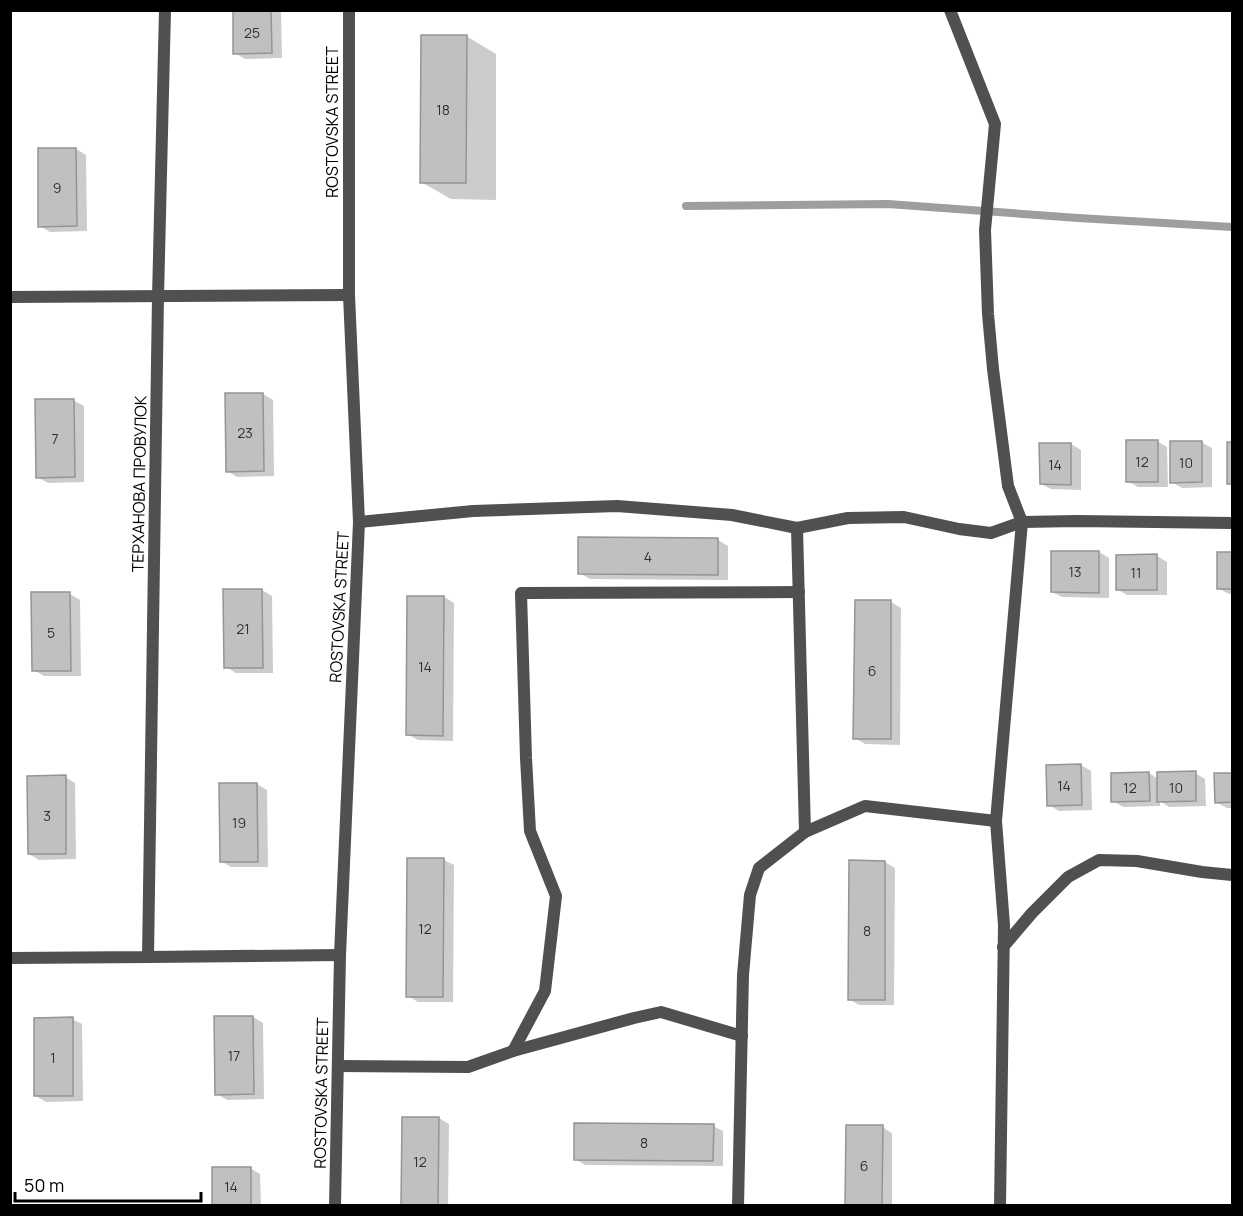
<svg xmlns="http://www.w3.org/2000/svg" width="1243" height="1216" font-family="Manrope,sans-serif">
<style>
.shadow{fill:#0003}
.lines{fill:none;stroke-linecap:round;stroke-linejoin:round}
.stream{stroke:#9e9e9e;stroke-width:8}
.building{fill:#c0c0c0;stroke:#949494;stroke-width:1.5}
.service{stroke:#505050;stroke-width:12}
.minor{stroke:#505050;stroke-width:12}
.labels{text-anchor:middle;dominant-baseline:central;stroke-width:4.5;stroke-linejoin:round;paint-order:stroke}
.number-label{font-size:14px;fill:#303030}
.street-label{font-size:16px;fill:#000;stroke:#fff}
</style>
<rect width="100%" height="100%" fill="#fff"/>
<g class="shadow">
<path d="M234 10H281L282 58 245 59 235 53Z"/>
<path d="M466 36 496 54V200L451 199 421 182Z"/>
<path d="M76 149 86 155 87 231 50 232 40 226Z"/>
<path d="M226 394H263L273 400 274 476 237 477 227 471Z"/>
<path d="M73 400 84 406V482L48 483 37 477Z"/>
<path d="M1157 441 1167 447 1168 487H1138L1128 481Z"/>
<path d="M1201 442 1212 448V487L1182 488 1172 482Z"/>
<path d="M1228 443H1232V485L1228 483Z"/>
<path d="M1071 444 1081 450V490L1051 489 1041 484Z"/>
<path d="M718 540 728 546V580L590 579 580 573Z"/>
<path d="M1099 552 1109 558V598L1062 597 1052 592Z"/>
<path d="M1219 554H1232V594H1229L1218 588Z"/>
<path d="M1157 556 1167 562V595H1127L1117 589Z"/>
<path d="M262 590 272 596 273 673H236L226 667Z"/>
<path d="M70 594 80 600 81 676H44L34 670Z"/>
<path d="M444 597 454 603 453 741 418 740 407 734Z"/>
<path d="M856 601 891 602 901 608 900 745 865 744 855 738Z"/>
<path d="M1081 765 1091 771 1092 810 1059 811 1049 805Z"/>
<path d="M1149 773 1158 779 1195 773 1205 779 1206 806 1169 807 1160 801V806L1123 807 1113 801Z"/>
<path d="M1232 774V808H1227L1216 802V775Z"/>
<path d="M65 777 75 783 76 859 39 860 29 854Z"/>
<path d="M257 784 267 790 268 867H231L221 861 220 785Z"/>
<path d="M444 860 454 865 453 1002H418L408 996Z"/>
<path d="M850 862H885L895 868 894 1005H859L849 999Z"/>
<path d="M253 1017 263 1023 264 1099 227 1100 217 1094Z"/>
<path d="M72 1019 82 1024 83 1101 46 1102 36 1096Z"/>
<path d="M439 1118 449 1124 448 1206H403Z"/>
<path d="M713 1126 723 1131V1166L585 1165 575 1159Z"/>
<path d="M882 1127 892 1133V1206H847Z"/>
<path d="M250 1168 260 1174 261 1206H214Z"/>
</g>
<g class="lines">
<path class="stream" d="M686 206 888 204 1078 218 1232 227"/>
</g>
<g class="building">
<path d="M233 10H271L272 53 233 54Z"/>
<path d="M421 35H467L466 183H420Z"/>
<path d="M38 148H76L77 226 38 227Z"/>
<path d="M225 393H263L264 471 226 472Z"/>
<path d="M35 399H74L75 477 36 478Z"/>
<rect x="1126" y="440" width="32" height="42"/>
<path d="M1170 441H1202V482L1170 483Z"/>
<rect x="1227" y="442" width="5" height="42"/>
<path d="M1039 443H1071V485L1040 484Z"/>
<path d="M578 537 718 538V575L578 574Z"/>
<path d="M1051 551H1099V593L1051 592Z"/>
<rect x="1217" y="552" width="15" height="37"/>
<path d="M1157 554V590H1116V555Z"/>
<path d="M223 589H262L263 668H224Z"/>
<path d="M31 592H70L71 671H32Z"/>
<path d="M407 596H444L443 736 406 735Z"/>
<path d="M855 600H891V739H853Z"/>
<path d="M1081 764 1082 805 1047 806 1046 765Z"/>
<path d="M1196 771V801L1157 802V772Z"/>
<path d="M1149 772 1150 801 1111 802V773Z"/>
<path d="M1214 773H1232V802L1215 803Z"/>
<path d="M66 775V854H28L27 776Z"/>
<path d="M219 783H257L258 862H220Z"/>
<path d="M407 858H444L443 997H406Z"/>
<path d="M849 860 885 861V1000H848Z"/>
<path d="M214 1016H253L254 1094 215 1095Z"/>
<path d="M73 1017V1096H34V1018Z"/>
<path d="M402 1117H439L438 1206H401Z"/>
<path d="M574 1123 714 1124 713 1161 574 1160Z"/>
<path d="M846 1125H883L882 1206H845Z"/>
<rect x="212" y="1167" width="39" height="39"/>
</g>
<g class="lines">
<g class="service">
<path d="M797 528 805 832"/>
<path d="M1003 947 1032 913 1068 877 1099 860 1137 861 1202 872 1232 875"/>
<path d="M148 957 340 955"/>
<path d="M513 1051 545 991 556 896 530 831 526 758 521 593 799 592"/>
<path d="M338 1066 468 1067 513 1051 634 1018 661 1012 742 1036"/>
<path d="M738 1206 743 975 750 895 759 868 805 832 865 806 996 821"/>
</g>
<g class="minor">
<path d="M950 10 995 124 985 230 988 314 993 369 1008 486 1022 522 996 821 1004 925 1000 1206"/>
<path d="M10 297 349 295"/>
<path d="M359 522 473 511 617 506 732 515 797 528 848 518 904 517 959 529 991 533 1022 522 1077 521 1232 523"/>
<path d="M10 958 148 957 158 297 165 10"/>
<path d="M335 1206 340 955 359 522 349 295V10"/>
</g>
</g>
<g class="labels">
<g class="number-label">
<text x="252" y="32">25</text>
<text x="443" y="109">18</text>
<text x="57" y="187">9</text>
<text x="245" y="432">23</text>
<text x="55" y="438">7</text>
<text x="1142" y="461">12</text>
<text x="1186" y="462">10</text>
<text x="1055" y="464">14</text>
<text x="648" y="556">4</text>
<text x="1075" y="571">13</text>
<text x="1136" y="572">11</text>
<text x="243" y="628">21</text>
<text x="51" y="632">5</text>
<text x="425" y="666">14</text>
<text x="872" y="670">6</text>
<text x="1064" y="785">14</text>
<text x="1130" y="787">12</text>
<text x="1176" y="787">10</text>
<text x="47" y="815">3</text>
<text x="239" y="822">19</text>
<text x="425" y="928">12</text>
<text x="867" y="930">8</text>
<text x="234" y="1055">17</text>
<text x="53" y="1057">1</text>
<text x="644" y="1142">8</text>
<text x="420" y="1161">12</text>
<text x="864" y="1165">6</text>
<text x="231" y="1186">14</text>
</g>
<g class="street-label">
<text transform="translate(332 122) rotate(-90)">ROSTOVSKA STREET</text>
<text transform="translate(139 484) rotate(-89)">ТЕРХАНОВА ПРОВУЛОК</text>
<text transform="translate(339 607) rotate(-87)">ROSTOVSKA STREET</text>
<text transform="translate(321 1093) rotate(-89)">ROSTOVSKA STREET</text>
</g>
</g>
<rect width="1243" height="1216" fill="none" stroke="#000000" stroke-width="24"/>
<path d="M15 1192v9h186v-9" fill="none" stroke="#000000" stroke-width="3"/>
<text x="24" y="1192" font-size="18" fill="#000000" stroke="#ffffff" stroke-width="4.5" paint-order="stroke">50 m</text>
</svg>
